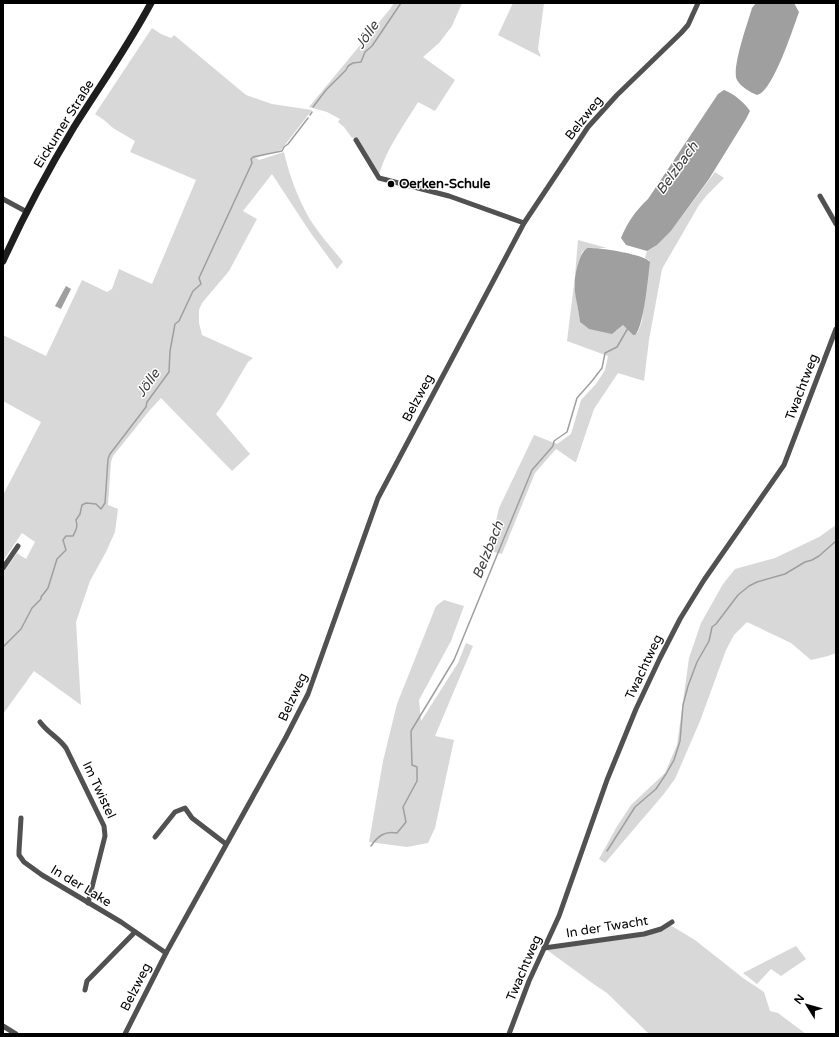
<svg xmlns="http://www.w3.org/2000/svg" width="839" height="1037" font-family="'Varela Round',sans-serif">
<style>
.green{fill:#d8d8d8}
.water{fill:#9f9f9f}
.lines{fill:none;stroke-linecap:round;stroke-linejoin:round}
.stream{stroke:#9f9f9f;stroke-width:1.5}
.minor{stroke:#515151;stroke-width:5}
.secondary{stroke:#1e1e1e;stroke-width:7}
.poi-dot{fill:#000;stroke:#fff;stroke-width:1.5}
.labels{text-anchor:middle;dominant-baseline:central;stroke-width:3;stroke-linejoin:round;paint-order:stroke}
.street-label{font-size:13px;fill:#000;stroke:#fff}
.poi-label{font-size:13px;font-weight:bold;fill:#000;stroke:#fff;text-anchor:start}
.water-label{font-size:14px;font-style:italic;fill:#404040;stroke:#fff}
</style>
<rect width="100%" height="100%" fill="#fff"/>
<g class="green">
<path d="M394 3H462L452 26 439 43 423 57 455 80 435 111 418 102C404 125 387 148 379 174L357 137 352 138 344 127 338 122 340 119 327 112 309 107 390 9Z"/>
<path d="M513 3H544L538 49 541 57 498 35Z"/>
<path d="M152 28 161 34 171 38 174 35 246 95 272 104 312 110 281 150 256 158 259 160 284 152C289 175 298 198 309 218 319 234 332 248 343 262L337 269 310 232 272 174 243 211 257 219 229 271 202 303 199 310V323L202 335 253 358 248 362 222 406 216 414 250 454 232 471 161 398 150 410 113 456 111 462 108 505 118 509 115 532 106 552 90 581 76 622 81 705 34 671 3 714V573L17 553 26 559 35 542 22 533 3 561V495L41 422 3 401V335L46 356 82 280 107 292 112 289 119 269 152 284 196 180 130 152 135 141 113 128 104 120 95 114Z"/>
<path d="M715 172 724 178 707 195 699 205 662 269 649 340 644 381 618 373 594 409 576 462H575L556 449 535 473 502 554 494 552 490 547 499 508 534 435 557 444 571 434 581 400 596 384 605 370 608 356 567 341 574 284 580 322 589 329 616 331 623 325 633 335 638 332 642 321 649 260 645 258 647 251 657 245 671 231Z"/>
<path d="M578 240 607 248H587L582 252 575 275Z"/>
<path d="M836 525V653L828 656 811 660 791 643 747 622 734 635 726 650 700 721 675 779 663 795 605 863 599 859 616 828 631 805 665 773 677 745 689 658 701 623 723 584 735 569 775 558 819 537Z"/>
<path d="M444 600 464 606 451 641 419 700 421 721 458 663 466 643 473 646 435 736 454 740 435 828 428 843 407 847 369 842 383 761 397 704 436 606Z"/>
<path d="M670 925 695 940 743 978 764 992 770 1011 778 1013 806 1034H649L607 993 595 985 547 950 644 936Z"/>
<path d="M796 946 806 959 781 976 771 969 757 984 743 973Z"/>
</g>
<g class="water">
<path d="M756 3H794L799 12C793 28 773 92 757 95 750 92 741 87 737 80 731 69 748 22 752 8Z"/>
<path d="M724 90C733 93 745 103 750 111L746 119 709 179 671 231 657 245 647 251 626 245 621 238C627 223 636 210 648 199L718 94Z"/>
<path d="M587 248C598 247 644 254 650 262 648 276 644 327 635 335H633L623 325 612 334 589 329 580 322C577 296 570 288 579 261 581 256 582 252 587 248Z"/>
<path d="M66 286 71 289 61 309 55 306Z"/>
</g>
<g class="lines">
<g class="stream">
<path d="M313 107 326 90 346 70 348 66 353 63 361 62 365 52 372 46 401 3"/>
<path d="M310 115 312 112"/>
<path d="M3 647 21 629 32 608 41 599V597L48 588 57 559 66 550 63 540 66 536H73C76 530 78 527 76 520L80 514 82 505 86 503 96 504 101 509 105 503 108 459 110 454 146 407 147 402 169 372 170 351 175 324 179 321 193 291 201 284 199 278 252 163 251 159 253 157 282 151 284 147 288 144 308 118"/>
<path d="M371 846C378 836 384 831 397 833L406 822 403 807 417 781V767L412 765 411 731 454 660 532 470 553 446 554 441 567 432 577 398 592 381 602 368 605 353 617 347 628 328"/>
<path d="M607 851 635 807 656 789 666 774 674 760 680 741 683 705 688 686 697 662 709 641 712 627 716 624 738 595 749 586 757 582 785 574 805 562 812 560 819 556 836 541"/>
</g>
<g class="minor">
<path d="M356 140 379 178 449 196 524 223"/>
<path d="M820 196 836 224"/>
<path d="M3 199 27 212"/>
<path d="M3 568 18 546"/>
<path d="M40 722C48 733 58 737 66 748L104 826 105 836 88 903"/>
<path d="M21 818 19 851V855L24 862 42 875 121 922 166 953"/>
<path d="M155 837 175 812 185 808 192 818 226 844"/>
<path d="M544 948 644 934 661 929 672 922"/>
<path d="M85 990 87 981 135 932"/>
<path d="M3 1026 16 1034"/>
<path d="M125 1034 166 953 286 737 308 694 378 498 524 223 588 127 617 95 681 33 688 25 698 3"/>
<path d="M509 1034 529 981 559 916 607 780 636 709 660 658 680 619 704 580 784 465 836 329"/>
</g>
<path class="secondary" d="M3 261C24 215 48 170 74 127 100 86 128 46 151 3"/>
</g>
<circle class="poi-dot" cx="391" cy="184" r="4"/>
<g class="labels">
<g class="street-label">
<text transform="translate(584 118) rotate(-52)">Belzweg</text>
<text transform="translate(64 124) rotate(-58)">Eickumer Straße</text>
<text transform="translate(802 387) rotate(-69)">Twachtweg</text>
<text transform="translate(418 398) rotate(-62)">Belzweg</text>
<text transform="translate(644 667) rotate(-65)">Twachtweg</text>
<text transform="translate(293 697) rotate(-65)">Belzweg</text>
<text transform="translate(99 790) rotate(65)">Im Twistel</text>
<text transform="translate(81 886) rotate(31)">In der Lake</text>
<text transform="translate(607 927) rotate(-9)">In der Twacht</text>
<text transform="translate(524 968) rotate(-67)">Twachtweg</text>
<text transform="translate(136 987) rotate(-63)">Belzweg</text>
</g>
<g class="poi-label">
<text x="399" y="184">Oerken-Schule</text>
</g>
<g class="water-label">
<text transform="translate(367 35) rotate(-55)">Jölle</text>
<text transform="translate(677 168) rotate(-54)">Belzbach</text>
<text transform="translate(148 383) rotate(-55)">Jölle</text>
<text transform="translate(488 550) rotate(-68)">Belzbach</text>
</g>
</g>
<rect width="839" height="1037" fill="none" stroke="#000000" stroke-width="8"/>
<g transform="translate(807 1005) rotate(307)" stroke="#ffffff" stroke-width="3" paint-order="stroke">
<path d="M0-3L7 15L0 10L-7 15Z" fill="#000000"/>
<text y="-6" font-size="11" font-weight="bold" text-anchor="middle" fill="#000000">N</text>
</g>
</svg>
